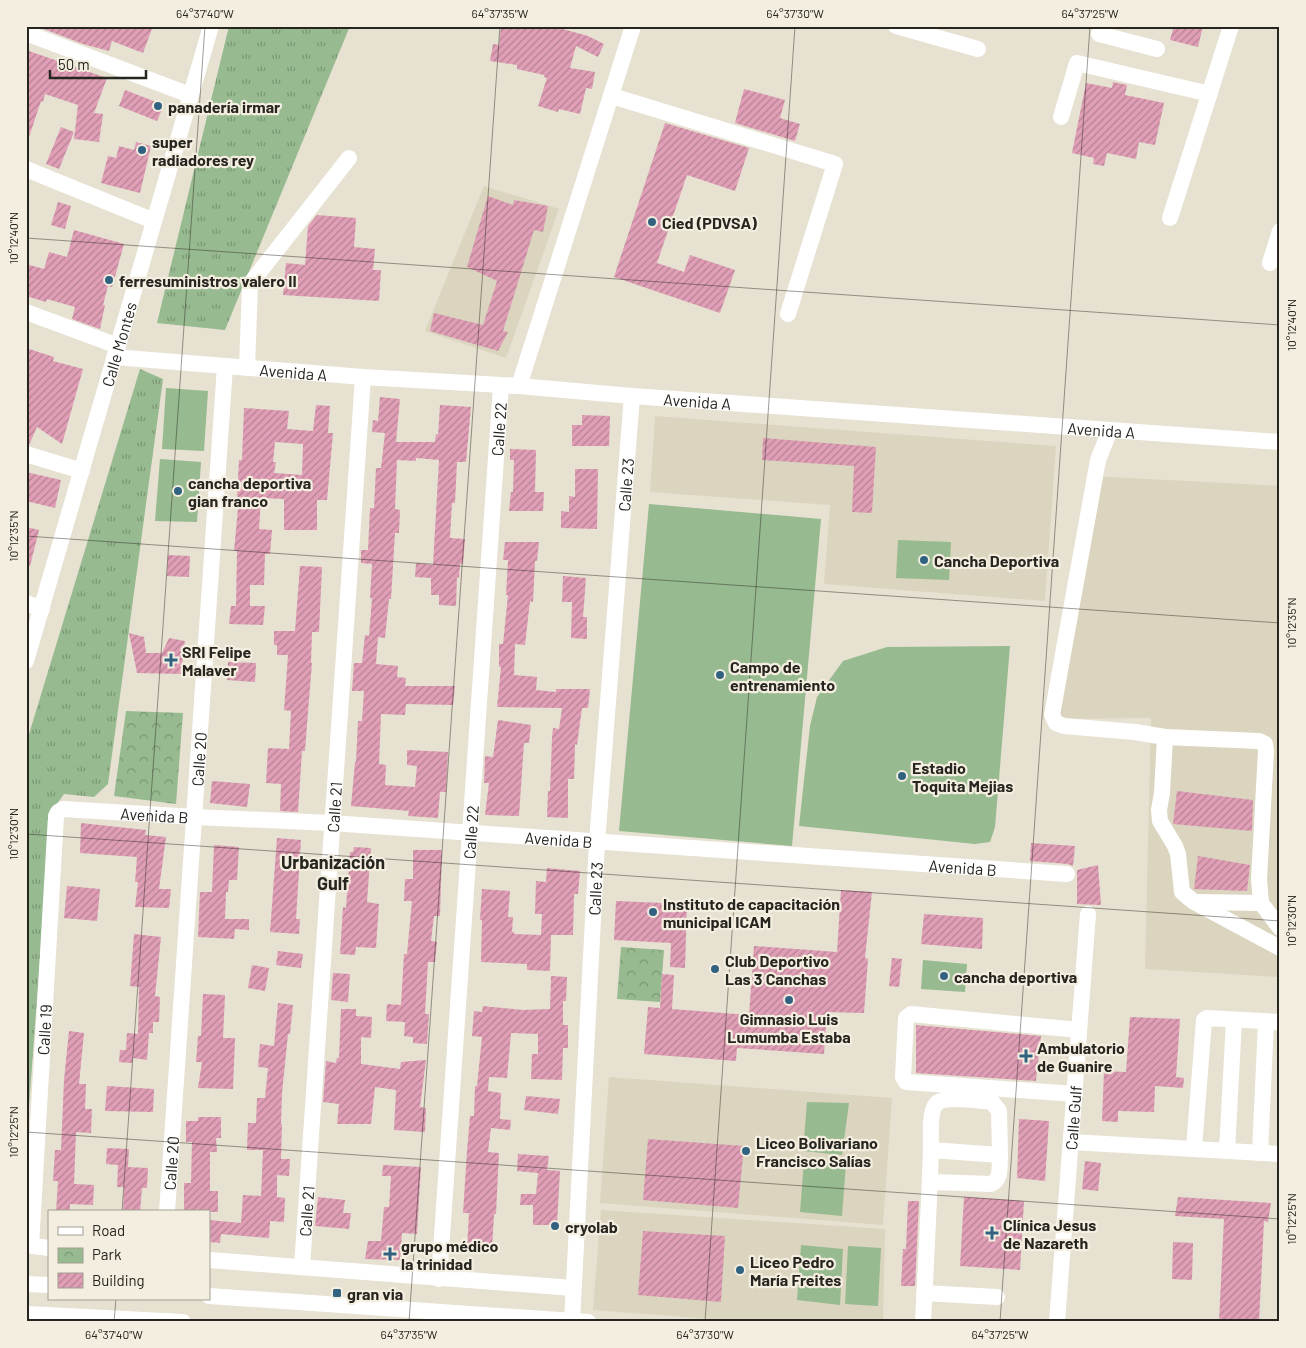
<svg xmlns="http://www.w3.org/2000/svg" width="1306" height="1348" font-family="Barlow,sans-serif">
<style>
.built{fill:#dbd4be}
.grass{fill:url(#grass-tufts)}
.park{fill:url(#park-crowns)}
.pitch{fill:#97ba90}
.building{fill:url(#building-hatch);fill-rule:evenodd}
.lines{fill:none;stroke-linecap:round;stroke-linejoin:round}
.minor{stroke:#fff;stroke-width:16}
.ticks{fill:none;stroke:#27251f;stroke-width:1;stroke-opacity:0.45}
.poi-dot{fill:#316380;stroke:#f3eedf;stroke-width:2}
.labels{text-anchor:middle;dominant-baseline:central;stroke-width:4.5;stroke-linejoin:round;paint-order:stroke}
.poi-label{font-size:16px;font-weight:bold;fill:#27251f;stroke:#f3eedf;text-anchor:start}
.street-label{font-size:16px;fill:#27251f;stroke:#f3eedf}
.neighbourhood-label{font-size:18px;font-weight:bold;fill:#27251f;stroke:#f3eedf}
.neatline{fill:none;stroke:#27251f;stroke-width:2}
.ticks-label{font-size:12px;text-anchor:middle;fill:#27251f}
</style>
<defs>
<pattern id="grass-tufts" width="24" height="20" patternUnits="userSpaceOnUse" patternTransform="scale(1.25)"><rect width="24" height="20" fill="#97ba90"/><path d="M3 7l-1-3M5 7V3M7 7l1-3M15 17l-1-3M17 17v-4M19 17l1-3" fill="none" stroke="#7b9775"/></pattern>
<pattern id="park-crowns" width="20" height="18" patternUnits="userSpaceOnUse" patternTransform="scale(1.25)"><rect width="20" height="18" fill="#97ba90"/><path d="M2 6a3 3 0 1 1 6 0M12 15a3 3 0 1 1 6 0" fill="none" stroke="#7b9775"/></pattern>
<pattern id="building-hatch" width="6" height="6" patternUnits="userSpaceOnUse" patternTransform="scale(1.25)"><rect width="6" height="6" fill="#e09fb6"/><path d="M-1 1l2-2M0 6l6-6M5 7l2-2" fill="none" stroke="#b68193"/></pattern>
</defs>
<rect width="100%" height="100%" fill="#e6e1d1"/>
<g class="built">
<path d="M484 186 559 209 506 358 425 331Z"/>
<path d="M655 416 1056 446 1045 601 824 584 830 505 650 492Z"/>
<path d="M1091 476 1280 486V977L1145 969 1151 718 1042 719Z"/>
<path d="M609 1077 892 1098 883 1225 600 1203Z"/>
<path d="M601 1210 885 1229 883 1322H750L593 1310Z"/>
</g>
<g class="grass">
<path d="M229 26H350L225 330 157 323Z"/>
<path d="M140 369 163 379 108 784 94 797 64 794 51 812 26 1146V744Z"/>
</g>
<g class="park">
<path d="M126 711 183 713 176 804 114 796Z"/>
<path d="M621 947 664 950 660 1002 617 999Z"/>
</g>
<g class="pitch">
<path d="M166 388 208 391 204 451 162 449Z"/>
<path d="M160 459 201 462 197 522 155 521Z"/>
<path d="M649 504 821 519 792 846 619 831Z"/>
<path d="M898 540 951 542 949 580 896 578Z"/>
<path d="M1010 646 995 827 990 842 975 844 799 826 810 726 817 697 843 661 887 647Z"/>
<path d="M923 960 967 964 965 992 921 989Z"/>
<path d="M807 1102 849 1103 842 1155 803 1151Z"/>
<path d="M804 1161 846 1163 842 1216 800 1212Z"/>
<path d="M801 1245 843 1249 840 1305 797 1300Z"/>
<path d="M848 1246 881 1248 878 1306 845 1304Z"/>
</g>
<g class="building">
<path d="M36 26H153L143 53 112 41 109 51 83 44Z"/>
<path d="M501 26H552L588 36 604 44 598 57 576 46 570 68 595 72 592 89 586 88 580 114 559 109 558 112 538 106 547 78 544 77V75L517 69V65L490 61 493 44 499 45Z"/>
<path d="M1174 26H1203L1198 47 1170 40Z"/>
<path d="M26 50 107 78 94 113 103 114 99 142 74 139 78 105 45 94 43 102 41 101 28 140H26Z"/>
<path d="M1113 82 1127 85 1125 95 1164 103 1155 145 1139 142 1136 159 1107 153 1104 166 1093 164 1094 158 1072 153 1086 83 1112 88Z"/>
<path d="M744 89 785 100 780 118 800 124 795 141 735 123Z"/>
<path d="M125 90 164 105 157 121 119 106Z"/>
<path d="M665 123 749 148 735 191 687 175 657 263 684 272 690 255 735 270 720 313 614 277Z"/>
<path d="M61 127 74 132 59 169 46 164Z"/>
<path d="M136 142 151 146 140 193 101 183 108 156 116 158 119 146 134 150Z"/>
<path d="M488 196 513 205 514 200 548 206 543 232 534 230 503 331 508 332 498 351 430 331 434 313 483 325 497 281 467 267Z"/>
<path d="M58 202 71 206 65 229 51 225Z"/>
<path d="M317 215 356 218 354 247 375 249 373 270H381L379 301 283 295 286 263 305 265 308 226Z"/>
<path d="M74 230 124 244 112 287 108 286 103 305H105L100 329 72 319 75 307 47 299 46 302 26 296V264L44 269 49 252 67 257Z"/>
<path d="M26 348 54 357 53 361 83 369 62 444 37 427 29 445 26 444Z"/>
<path d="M380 397 400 399 396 442H435L436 434 438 435 440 405 471 407 466 462H457L455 503H452L450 538 465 539 463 564H460L459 578 457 577 456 606 439 605V595H431V578L415 577 416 563 433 565 439 460 416 458V461L397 460 395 509 400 510 399 533H395L391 599H389L385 638 378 637 376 664 398 666 397 677 406 678 405 686H455L453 705 406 704 405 715 381 714 379 764 386 765 385 785 415 787 417 766 407 765V750L448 752 446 792H440L438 818 408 816 409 811 351 806 355 762H356L358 721H362L364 691H352L354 663H362L365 635 369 636 372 598H370L372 564 361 563V550H368L370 508H374L376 468H381L385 433 372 432 373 420 378 421Z"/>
<path d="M316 405 330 406 328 433H333L327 500H317V530H284V499L261 498 259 529 272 530 270 554H265L264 585H250V606H265L263 625 229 624 231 606H236L237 551H234L239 498H237L239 460H242L244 408 289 411 287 429 313 431ZM275 442 303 444 302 475 274 473 276 462H273Z"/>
<path d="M582 415 610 416 609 446H572V425H582Z"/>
<path d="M763 438 876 447 872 513 852 512 854 466 762 460Z"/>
<path d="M510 449 536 450 535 492H544L543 511H509L511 492H513L514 460H510Z"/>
<path d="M575 469H598L597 529 561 528V511L569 512V496L575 497Z"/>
<path d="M26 472 61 480 55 508 26 501Z"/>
<path d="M26 527 39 530 30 566H26Z"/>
<path d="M505 542H539L537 561H535L533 602 530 601 525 645 515 644 514 675 537 677 536 690 556 692V689H590L588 708H582L577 745 575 744 574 779H568V818L547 817 548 791H550L552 738 553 728 559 729 562 708 497 707 501 667H499V644H503L508 595H506L508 560H503Z"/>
<path d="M168 555 190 556 189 577 167 576Z"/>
<path d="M300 566 322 567 319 632H312L311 663H312L308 712 305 751H302L298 812 280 811 281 784 266 783 268 748 289 749 291 711 284 710 288 655H277V645H274V631H295Z"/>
<path d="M563 576 586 578 583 617H587V639L571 638 572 602H562Z"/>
<path d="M129 633 144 637 146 653H162L169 638 185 641 181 674 137 673Z"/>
<path d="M228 662 256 663 255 682 227 680Z"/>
<path d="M498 720 531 725 529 743H524L519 816 485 815 489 783H484L485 756 493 757Z"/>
<path d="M212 781 250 784 247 807 210 803Z"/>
<path d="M1177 791 1253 800 1252 831 1173 824Z"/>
<path d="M81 823 146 830 145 835 166 837 159 889H171L169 908 135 907 138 882H135L137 857 80 853Z"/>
<path d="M277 838 301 840 296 919H300L299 934 270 932Z"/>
<path d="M1031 843 1075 846 1073 866 1068 864 1030 861Z"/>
<path d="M214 845 239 847 237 880H229L228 892H226L225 919H249V930L235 929 234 939 198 937 200 892H212Z"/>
<path d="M354 847 371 848 367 902 379 904 376 948 356 947 355 955 340 954 343 907 346 908 350 852H353Z"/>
<path d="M413 850H442L440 916H434L431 941 437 942 435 962H428L425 1014H429L427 1044 413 1043V1037L404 1036 405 1022 386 1021 387 1004 401 1005 404 954H407L412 901H404L405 879H413Z"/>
<path d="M1198 856 1250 865 1247 891 1194 889Z"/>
<path d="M1098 865 1101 905 1077 904V870Z"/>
<path d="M547 868 580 871 578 894H574L573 935H551L550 971 527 970V964L481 962 482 920H480L482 889 510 891 508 917H513L512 932H514V934L541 935 542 914H535L536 881 546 882Z"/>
<path d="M67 886 100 889 97 921 64 918Z"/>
<path d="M841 890 872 892 865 958 868 959 864 1013 827 1012 824 1054 737 1048 736 1061 644 1054 648 1007 660 1008 662 974 674 975 672 1009 749 1015 754 946 837 952Z"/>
<path d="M616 901 687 904 685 968 670 967 671 943 614 940Z"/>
<path d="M924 914 983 918 982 949 921 944Z"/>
<path d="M134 934 161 937 155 996 160 997 159 1022H153V1033H149L147 1060 133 1058 132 1063 119 1062 120 1050H126L127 1033 138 1034 139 987 130 986Z"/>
<path d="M278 951 303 954 301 968 276 965Z"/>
<path d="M892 958 902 959 899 987 889 986Z"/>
<path d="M252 965 269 968 265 991 248 988Z"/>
<path d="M333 973 350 974 348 1002 331 1000Z"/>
<path d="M551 976 567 977 566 1001H563V1025H568V1048H563L562 1080 531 1079 532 1054H538V1034L511 1033 507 1078 489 1077 488 1091 501 1093 500 1119 511 1120 510 1130 491 1128 488 1152 499 1153 496 1214H494L492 1249 467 1248 469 1213H463L467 1151 470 1116H474L475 1086H477L482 1037 472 1036 474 1011 482 1012 483 1006 523 1010 550 1009Z"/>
<path d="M203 994 225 995 223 1038H235L233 1089 198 1088 202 1062H196L198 1036H201Z"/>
<path d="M278 1003 293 1005 290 1034H288L282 1093 281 1124H282L281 1159H290L289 1176 277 1175V1197L285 1198 284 1222 270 1221 269 1238 221 1234 220 1243 209 1242V1220L241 1223 243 1195 261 1196 263 1150H247L248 1123H256L257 1098H265L268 1068 258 1067 260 1044 274 1046Z"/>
<path d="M341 1009H356V1016L372 1017 371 1038 361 1037V1064L400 1069 401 1062 426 1060 420 1107 426 1108 425 1132 394 1130 396 1090 375 1087 371 1124H337L339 1104 323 1102 326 1061 336 1063 337 1058H339Z"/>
<path d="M1130 1017 1180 1019 1176 1077 1184 1078 1183 1088 1155 1086 1154 1112 1118 1111V1122L1102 1121 1104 1071 1126 1072Z"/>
<path d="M916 1025 1041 1036 1036 1081 916 1073Z"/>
<path d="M69 1031 84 1033 79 1084H86L85 1109H92L91 1133 76 1132 74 1184 94 1185 93 1205 70 1204V1212H56L58 1181H53L55 1150H61L64 1080Z"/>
<path d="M107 1086 154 1089 153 1112 105 1111Z"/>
<path d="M526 1096 560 1099 558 1114 524 1110Z"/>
<path d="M198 1117H221V1138H216L217 1152H210V1191H218V1212H184V1183H191L192 1142H186V1121H198Z"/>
<path d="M1019 1119 1049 1121 1045 1181 1017 1178Z"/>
<path d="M648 1139 744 1146 738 1208 643 1200Z"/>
<path d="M107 1148 129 1149 128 1167 148 1168 147 1188H142L140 1212H123L124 1187H117L118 1165 106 1164Z"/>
<path d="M518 1154 549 1156 547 1170 560 1171 557 1225H533V1205H520L521 1194H536L538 1173 517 1171Z"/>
<path d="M1085 1161 1101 1163 1098 1191 1082 1189Z"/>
<path d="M383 1165 421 1167 417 1234 402 1233 400 1260 365 1259 368 1241H381L384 1207H389L391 1176H382Z"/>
<path d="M318 1197 345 1200 343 1213H351L349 1229 315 1226Z"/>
<path d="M964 1197 1024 1201 1020 1270 960 1266Z"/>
<path d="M1178 1197 1271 1203 1268 1222 1264 1221 1259 1322H1219L1224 1219 1175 1216Z"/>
<path d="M908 1201H919L915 1286H901L903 1249H906Z"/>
<path d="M643 1231 725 1236 721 1302 638 1295Z"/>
<path d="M1173 1242 1193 1243 1192 1280 1172 1279Z"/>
</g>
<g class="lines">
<g class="minor">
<path d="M896 26 978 49"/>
<path d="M1101 26 1099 34 1157 49"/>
<path d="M26 33 190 95"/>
<path d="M612 96 835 164 788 314"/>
<path d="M1061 117 1077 63 1210 94"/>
<path d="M26 169 154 221"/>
<path d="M1170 218 1231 26"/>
<path d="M1270 263 1280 231"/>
<path d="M26 312 118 346"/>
<path id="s1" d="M114 357 363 377 519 386 632 396 1280 442"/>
<path d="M247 368 250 284 349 158"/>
<path d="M519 386 633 26"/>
<path d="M1110 430 1098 460 1052 715 1056 723 1064 726 1135 732 1165 737 1162 793 1159 810 1160 821 1175 846 1178 854 1182 892 1194 902 1280 948"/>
<path d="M26 454 82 471"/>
<path d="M26 603 42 609"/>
<path id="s2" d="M26 661 211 26"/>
<path d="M1165 737 1259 741 1265 744 1266 751 1259 879 1261 903 1280 928"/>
<path d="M1196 902 1261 903"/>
<path d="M1075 1094 906 1082 903 1077 906 1018 911 1014 1079 1030"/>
<path d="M1071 1142 1280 1154"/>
<path d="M1194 1148 1204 1020 1207 1018 1280 1022"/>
<path d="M1227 1151 1234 1020"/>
<path d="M1260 1153 1266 1022"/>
<path d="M930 1182 991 1184C1002 1180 999 1166 1000 1155"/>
<path id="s3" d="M167 1212 225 366"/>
<path id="s4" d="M49 1248 33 1246 31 1245 56 816 58 812 63 809 195 817 331 823 1067 874"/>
<path d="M209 1260 573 1288"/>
<path id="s5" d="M302 1267 363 377"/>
<path id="s6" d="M439 1279 501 386"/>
<path d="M26 1284 49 1285"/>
<path d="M924 1293 997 1297"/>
<path d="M209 1296 588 1322"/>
<path d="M26 1314 183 1322"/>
<path id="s7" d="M572 1322 597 842 632 396"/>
<path d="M923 1322C926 1264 929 1207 931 1149 931 1139 929 1112 936 1104 944 1095 979 1101 992 1102L999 1111 1000 1155 931 1150"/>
<path id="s8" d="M1057 1322 1088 914"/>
</g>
</g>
<path class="ticks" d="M1267 26 1280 27M26 238 1280 325M26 536 1280 623M26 834 1280 921M26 1132 1280 1219M122 1212 205 26M114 1322 116 1299M409 1322 500 26M705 1322 795 26M1000 1322 1090 26"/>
<g class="poi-dot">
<circle cx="158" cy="106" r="5"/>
<circle cx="142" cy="150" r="5"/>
<circle cx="652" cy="222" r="5"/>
<circle cx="109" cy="280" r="5"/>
<circle cx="178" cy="491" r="5"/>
<circle cx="924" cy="560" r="5"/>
<path d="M168.5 652.5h5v5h5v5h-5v5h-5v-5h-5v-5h5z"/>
<circle cx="720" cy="675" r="5"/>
<circle cx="902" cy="776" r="5"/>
<circle cx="653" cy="912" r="5"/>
<circle cx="715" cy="969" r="5"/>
<circle cx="944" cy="976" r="5"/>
<circle cx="789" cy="1000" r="5"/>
<path d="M1023.5 1048.5h5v5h5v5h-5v5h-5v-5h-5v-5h5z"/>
<circle cx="746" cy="1151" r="5"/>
<circle cx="555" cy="1226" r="5"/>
<path d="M989.5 1225.5h5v5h5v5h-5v5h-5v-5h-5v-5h5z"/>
<path d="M387.5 1246.5h5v5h5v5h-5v5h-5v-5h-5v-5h5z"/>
<circle cx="740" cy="1270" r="5"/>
<rect x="332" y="1288" width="10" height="10" rx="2.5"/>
</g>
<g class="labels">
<g class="poi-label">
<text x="168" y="106">panadería irmar</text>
<text x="152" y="141">super<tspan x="152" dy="18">radiadores rey</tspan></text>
<text x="662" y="222">Cied (PDVSA)</text>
<text x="119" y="280">ferresuministros valero II</text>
<text x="188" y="482">cancha deportiva<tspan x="188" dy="18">gian franco</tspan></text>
<text x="934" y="560">Cancha Deportiva</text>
<text x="182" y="651">SRI Felipe<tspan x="182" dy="18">Malaver</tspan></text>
<text x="730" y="666">Campo de<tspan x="730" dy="18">entrenamiento</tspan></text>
<text x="912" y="767">Estadio<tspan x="912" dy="18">Toquita Mejias</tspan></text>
<text x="663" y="903">Instituto de capacitación<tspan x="663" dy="18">municipal ICAM</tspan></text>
<text x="725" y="960">Club Deportivo<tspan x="725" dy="18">Las 3 Canchas</tspan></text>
<text x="954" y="976">cancha deportiva</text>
<text x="789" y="1018" text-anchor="middle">Gimnasio Luis<tspan x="789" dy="18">Lumumba Estaba</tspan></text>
<text x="1037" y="1047">Ambulatorio<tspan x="1037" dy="18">de Guanire</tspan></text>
<text x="756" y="1142">Liceo Bolivariano<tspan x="756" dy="18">Francisco Salías</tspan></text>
<text x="1003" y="1224">Clínica Jesus<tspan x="1003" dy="18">de Nazareth</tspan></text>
<text x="565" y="1226">cryolab</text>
<text x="401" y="1245">grupo médico<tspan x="401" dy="18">la trinidad</tspan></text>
<text x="750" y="1261">Liceo Pedro<tspan x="750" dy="18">María Freites</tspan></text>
<text x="347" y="1293">gran via</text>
</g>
<g class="street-label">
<text stroke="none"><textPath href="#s2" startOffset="330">Calle Montes</textPath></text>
<text stroke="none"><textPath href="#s1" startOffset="180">Avenida A</textPath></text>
<text stroke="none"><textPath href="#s1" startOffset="585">Avenida A</textPath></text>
<text stroke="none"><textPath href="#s6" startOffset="852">Calle 22</textPath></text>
<text stroke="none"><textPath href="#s1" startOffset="990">Avenida A</textPath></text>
<text stroke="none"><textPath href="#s7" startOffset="839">Calle 23</textPath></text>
<text stroke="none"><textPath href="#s3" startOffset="454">Calle 20</textPath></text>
<text stroke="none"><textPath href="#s5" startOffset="461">Calle 21</textPath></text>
<text stroke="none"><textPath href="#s4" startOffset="550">Avenida B</textPath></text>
<text stroke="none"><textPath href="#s6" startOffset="448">Calle 22</textPath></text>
<text stroke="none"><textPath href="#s4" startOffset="955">Avenida B</textPath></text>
<text stroke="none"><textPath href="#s4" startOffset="1360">Avenida B</textPath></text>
<text stroke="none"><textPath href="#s7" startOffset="434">Calle 23</textPath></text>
<text stroke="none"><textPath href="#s4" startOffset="234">Calle 19</textPath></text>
<text stroke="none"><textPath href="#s8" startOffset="205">Calle Gulf</textPath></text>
<text stroke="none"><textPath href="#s3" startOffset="49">Calle 20</textPath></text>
<text stroke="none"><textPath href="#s5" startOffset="56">Calle 21</textPath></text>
</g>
<g class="neighbourhood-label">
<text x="333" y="862">Urbanización<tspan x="333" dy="21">Gulf</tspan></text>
</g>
</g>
<rect width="1306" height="1348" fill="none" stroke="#f3eedf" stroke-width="55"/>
<rect x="48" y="1210" width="162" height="90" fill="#f3eedf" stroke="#a19e92"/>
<rect x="58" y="1227" width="25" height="8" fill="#ffffff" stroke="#a19e92"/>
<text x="92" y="1236" font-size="15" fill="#27251f">Road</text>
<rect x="58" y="1248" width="25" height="15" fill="url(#park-crowns)" stroke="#a19e92"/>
<text x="92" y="1260" font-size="15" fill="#27251f">Park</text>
<rect x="58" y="1273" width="25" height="15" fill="url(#building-hatch)" stroke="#a19e92"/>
<text x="92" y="1286" font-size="15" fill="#27251f">Building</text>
<path d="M50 70v8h96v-8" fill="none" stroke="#27251f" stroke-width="2.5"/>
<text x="58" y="70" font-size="15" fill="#27251f" stroke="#f3eedf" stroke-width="4" paint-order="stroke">50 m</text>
<rect x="28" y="28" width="1250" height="1292" class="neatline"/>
<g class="ticks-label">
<text x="205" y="18">64°37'40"W</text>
<text x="500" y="18">64°37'35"W</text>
<text x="795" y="18">64°37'30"W</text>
<text x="1090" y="18">64°37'25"W</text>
<text transform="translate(14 238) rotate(-90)" y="4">10°12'40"N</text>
<text transform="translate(1292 325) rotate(-90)" y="4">10°12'40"N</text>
<text transform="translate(14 536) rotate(-90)" y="4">10°12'35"N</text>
<text transform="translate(1292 623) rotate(-90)" y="4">10°12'35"N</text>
<text transform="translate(14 834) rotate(-90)" y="4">10°12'30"N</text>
<text transform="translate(1292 921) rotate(-90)" y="4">10°12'30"N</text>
<text transform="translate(14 1132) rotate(-90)" y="4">10°12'25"N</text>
<text transform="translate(1292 1219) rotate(-90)" y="4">10°12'25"N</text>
<text x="114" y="1339">64°37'40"W</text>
<text x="409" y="1339">64°37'35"W</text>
<text x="705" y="1339">64°37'30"W</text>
<text x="1000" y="1339">64°37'25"W</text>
</g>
</svg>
